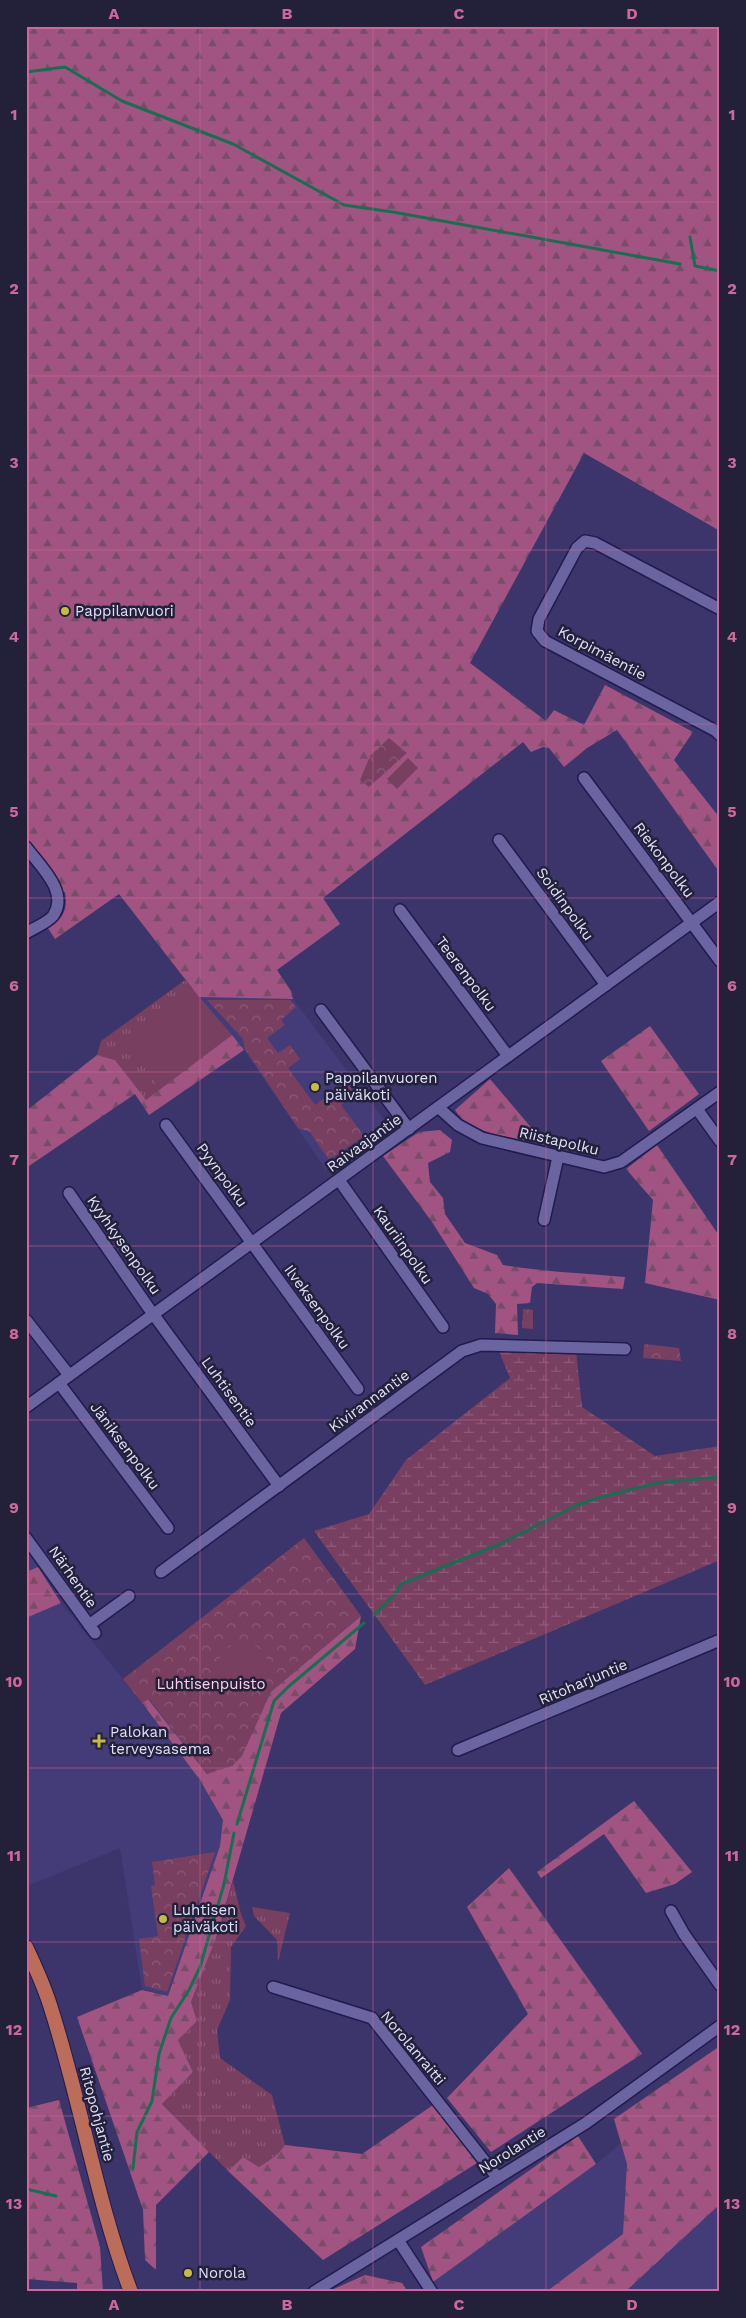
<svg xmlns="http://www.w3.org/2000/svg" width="746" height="2318" font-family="'Work Sans',sans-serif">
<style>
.built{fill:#433c79}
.grass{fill:url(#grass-tufts)}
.forest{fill:url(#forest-firs)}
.wetland{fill:url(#wetland-marsh)}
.park{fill:url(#park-crowns)}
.pitch{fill:#793f60}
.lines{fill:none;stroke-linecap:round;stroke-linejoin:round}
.stream{stroke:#176f53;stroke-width:3}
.minor-casing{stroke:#231a4e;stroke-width:14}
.major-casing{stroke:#231a4e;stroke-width:16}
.minor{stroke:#6a65a1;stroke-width:11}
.major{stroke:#bb6d5a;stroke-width:14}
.grid{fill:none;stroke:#ce689b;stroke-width:1;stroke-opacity:0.55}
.poi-dot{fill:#c4bd3e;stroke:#23213a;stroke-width:2}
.labels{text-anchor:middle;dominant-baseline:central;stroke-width:5;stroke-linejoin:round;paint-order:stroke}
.poi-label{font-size:15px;fill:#e0e0fb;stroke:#23213a;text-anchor:start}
.street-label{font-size:15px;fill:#e0e0fb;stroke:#23213a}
.park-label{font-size:15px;fill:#fdd0e7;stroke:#23213a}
.neatline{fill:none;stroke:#ce689b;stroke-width:2}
.grid-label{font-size:16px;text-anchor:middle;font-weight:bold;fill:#ce689b}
</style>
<defs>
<pattern id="grass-tufts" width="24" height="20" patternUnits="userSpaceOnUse" patternTransform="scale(1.25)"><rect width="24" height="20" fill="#793f60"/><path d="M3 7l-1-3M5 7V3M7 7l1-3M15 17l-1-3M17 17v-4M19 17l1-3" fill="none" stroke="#8c5a78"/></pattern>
<pattern id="forest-firs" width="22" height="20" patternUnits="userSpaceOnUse" patternTransform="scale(1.25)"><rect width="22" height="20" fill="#a15481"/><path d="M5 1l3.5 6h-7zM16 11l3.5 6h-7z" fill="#774c69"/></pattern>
<pattern id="wetland-marsh" width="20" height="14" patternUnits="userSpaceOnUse" patternTransform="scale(1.25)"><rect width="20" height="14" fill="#793f60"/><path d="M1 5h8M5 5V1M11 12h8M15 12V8" fill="none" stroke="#8c5a78"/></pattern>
<pattern id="park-crowns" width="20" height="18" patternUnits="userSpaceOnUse" patternTransform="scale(1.25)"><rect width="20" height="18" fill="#793f60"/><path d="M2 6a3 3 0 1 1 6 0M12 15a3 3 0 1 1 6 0" fill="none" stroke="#8c5a78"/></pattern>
</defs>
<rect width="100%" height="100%" fill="#3b356b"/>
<g class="built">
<path d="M199 997 293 999 388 1125 326 1170 244 1050Z"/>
<path d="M26 1551 38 1567 26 1572Z"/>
<path d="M61 1603 123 1679 200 1780 223 1820 220 1846 168 1996 142 1989 120 1848 27 1886 26 1885V1618Z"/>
<path d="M720 2060V2292H440L433 2282 596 2164Z"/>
</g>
<g class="grass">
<path d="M185 980 232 1035 146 1101 115 1060 97 1055 101 1041Z"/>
<path d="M233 1881 241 1914 246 1926 231 1947 230 2000 217 2030 220 2058 272 2095 285 2145 277 2155 259 2167 243 2157 228 2171 162 2104 193 2072 178 2040 197 2021 191 2002 216 1938Z"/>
<path d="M252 1907 290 1913 278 1962 277 1940 254 1916Z"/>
</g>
<g class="forest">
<path d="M26 26H720V531L584 453 470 663 546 721 554 710 584 725 605 685 693 732 674 760 720 818V873L617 730 587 748 564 767 549 748 543 747 531 752 523 742 323 898 340 924 277 970 291 991 293 999 199 997 119 894 55 939 48 928C63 918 68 911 65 892L53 895 26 853Z"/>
<path d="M650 1026 699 1094 649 1131 601 1061Z"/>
<path d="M232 1035 244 1050 149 1115 135 1094 26 1168V1111L97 1055 115 1060 146 1100Z"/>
<path d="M490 1079 546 1145 493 1134 465 1124 455 1110Z"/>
<path d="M440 1130 452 1140 450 1152 428 1163 430 1182 443 1198 445 1214 465 1243 497 1255 503 1265C542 1272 585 1273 625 1277L623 1289 537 1283 532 1287 530 1303 517 1304 518 1335 495 1333 496 1304 488 1294 474 1288 432 1222 383 1156 419 1132Z"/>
<path d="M657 1145 720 1237V1300L645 1283 653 1200 626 1169Z"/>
<path d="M38 1567 61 1603 26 1618V1572Z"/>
<path d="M361 1616 355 1649 281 1713 216 1938 191 2002 197 2021 178 2040 193 2072 162 2104 209 2152 156 2205V2270L145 2260 143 2210 77 2017 142 1990 168 1996 220 1846 223 1820 200 1780 142 1703 148 1699 207 1774 270 1692Z"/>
<path d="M634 1801 692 1872 675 1884 646 1893 604 1834 541 1878 537 1872Z"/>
<path d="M509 1868 642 2054 491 2152 447 2098 528 2014 467 1907Z"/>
<path d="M720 2046V2204L625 2292H546L623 2234 627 2164 614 2119Z"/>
<path d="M59 2100 100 2247 103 2292H77V2283L26 2279V2108Z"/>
<path d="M433 2105 477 2163 323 2260 228 2171 243 2157 259 2167 277 2155 285 2145 362 2154Z"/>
<path d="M578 2136 596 2164 433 2282 421 2247Z"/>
<path d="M365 2275 402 2283 408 2292H327Z"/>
</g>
<path class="wetland" d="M499 1351H576L582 1407 655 1456 720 1446V1560L425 1685 314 1531 369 1514 406 1460 510 1378Z"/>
<g class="park">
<path d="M389 738 407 753 369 787 360 780 370 756Z"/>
<path d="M207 1000H290L296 1007 281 1020 285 1025 267 1038 278 1053 290 1045 300 1059 288 1068 315 1105 347 1082 355 1095 341 1105 364 1136 329 1160 310 1132 298 1128 245 1049 243 1039Z"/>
<path d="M523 1309 533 1310V1329L522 1328Z"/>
<path d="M644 1344 679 1348 681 1361 643 1358Z"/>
<path d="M304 1538 361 1616 271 1692 242 1756 232 1766 207 1774 149 1699 142 1703 123 1679Z"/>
<path d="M215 1852 167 1992 145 1986 139 1939 158 1936 151 1886 155 1885 152 1862Z"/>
</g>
<g class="pitch">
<path d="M408 758 418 768 397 789 387 779Z"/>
<path d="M194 995 225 1035 159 1087 127 1045Z"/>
<circle cx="243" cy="1669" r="26"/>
</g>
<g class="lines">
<g class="stream">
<path d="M26 72 65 67 122 101 233 144 344 205 393 212 680 264"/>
<path d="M690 237 695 266 720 271"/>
<path d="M374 1615 396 1593 401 1584 500 1544 575 1506 600 1497 657 1483 720 1477"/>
<path d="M237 1824 274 1701 288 1687 364 1623"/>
<path d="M133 2168 137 2132 152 2101 159 2054 171 2018 189 1990 200 1967 224 1884 234 1833"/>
<path d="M26 2189 56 2196"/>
</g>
<g class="minor-casing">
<g id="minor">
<path d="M720 609 595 543 585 541 577 548 539 619 537 631 545 641 716 731 720 735"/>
<path d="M584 778 720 961"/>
<path d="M499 840 606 985"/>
<path d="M26 847C39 865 70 892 53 916 47 923 34 928 26 933"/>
<path d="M400 910 508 1056"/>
<path d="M321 1010 409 1129"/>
<path d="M439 1108 458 1125 482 1138 604 1167 621 1162 720 1092"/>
<path d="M697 1109 720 1141"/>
<path d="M166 1125 358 1389"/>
<path d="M339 1180 443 1327"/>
<path d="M69 1193 148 1307 279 1486"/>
<path d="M544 1220 558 1157"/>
<path d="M26 1320 69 1375"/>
<path d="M59 1383 168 1528"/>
<path d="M26 1407 720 902"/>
<path d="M26 1538 95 1633"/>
<path d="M161 1572 462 1351 481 1345 625 1349"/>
<path d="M89 1625 129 1596"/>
<path d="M458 1750 720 1640"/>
<path d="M671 1911 684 1934 720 1985"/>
<path d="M273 1987 372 2018 497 2177"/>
<path d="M398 2240 432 2292"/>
<path d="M314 2292 586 2123 720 2026"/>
</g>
</g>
<g class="major-casing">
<path id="major" d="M26 1947C34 1964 42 1982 48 1999 80 2095 95 2197 131 2292"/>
</g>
<use href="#minor" class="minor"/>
<use href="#major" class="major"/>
</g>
<path class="grid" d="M200 26V2292M373 26V2292M546 26V2292M26 202H720M26 376H720M26 550H720M26 724H720M26 898H720M26 1072H720M26 1246H720M26 1420H720M26 1594H720M26 1768H720M26 1942H720M26 2116H720"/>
<g class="poi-dot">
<circle cx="65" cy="611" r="5"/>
<circle cx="315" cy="1087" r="5"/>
<path d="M96.5 1733.5h5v5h5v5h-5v5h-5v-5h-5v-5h5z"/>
<circle cx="163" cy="1919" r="5"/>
<circle cx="188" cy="2273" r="5"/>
</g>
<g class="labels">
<g class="poi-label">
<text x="75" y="611">Pappilanvuori</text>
<text x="325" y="1078">Pappilanvuoren<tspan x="325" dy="17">päiväkoti</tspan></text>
<text x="110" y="1732">Palokan<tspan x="110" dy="17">terveysasema</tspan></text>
<text x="173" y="1910">Luhtisen<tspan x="173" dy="17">päiväkoti</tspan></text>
<text x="198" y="2273">Norola</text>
</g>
<g class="street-label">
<text transform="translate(602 653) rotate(28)">Korpimäentie</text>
<text transform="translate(664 860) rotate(53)">Riekonpolku</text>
<text transform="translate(565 904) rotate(54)">Soidinpolku</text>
<text transform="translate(466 974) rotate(53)">Teerenpolku</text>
<text transform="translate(559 1141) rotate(13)">Riistapolku</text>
<text transform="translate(364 1143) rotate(-36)">Raivaajantie</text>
<text transform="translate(222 1175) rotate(54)">Pyynpolku</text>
<text transform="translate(124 1245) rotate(55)">Kyyhkysenpolku</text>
<text transform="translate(403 1245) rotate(55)">Kauriinpolku</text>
<text transform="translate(317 1307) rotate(54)">Ilveksenpolku</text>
<text transform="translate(229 1392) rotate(54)">Luhtisentie</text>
<text transform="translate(369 1401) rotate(-36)">Kivirannantie</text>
<text transform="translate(125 1446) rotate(53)">Jäniksenpolku</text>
<text transform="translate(73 1577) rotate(55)">Närhentie</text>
<text transform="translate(583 1682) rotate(-23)">Ritoharjuntie</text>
<text transform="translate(413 2048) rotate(50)">Norolanraitti</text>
<text transform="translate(97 2114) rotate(75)">Ritopohjantie</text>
<text transform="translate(512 2150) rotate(-32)">Norolantie</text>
</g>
<g class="park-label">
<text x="211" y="1684">Luhtisenpuisto</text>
</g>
</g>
<rect width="746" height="2318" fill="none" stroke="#23213a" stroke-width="55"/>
<rect x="28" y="28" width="690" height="2262" class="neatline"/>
<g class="grid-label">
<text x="114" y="19">A</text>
<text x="287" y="19">B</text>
<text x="459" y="19">C</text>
<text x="632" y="19">D</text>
<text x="14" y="120">1</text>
<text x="732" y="120">1</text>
<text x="14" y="294">2</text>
<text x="732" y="294">2</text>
<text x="14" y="468">3</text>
<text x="732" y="468">3</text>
<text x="14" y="642">4</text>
<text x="732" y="642">4</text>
<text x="14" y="817">5</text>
<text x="732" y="817">5</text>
<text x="14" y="991">6</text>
<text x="732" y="991">6</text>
<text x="14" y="1165">7</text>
<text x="732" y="1165">7</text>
<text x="14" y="1339">8</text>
<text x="732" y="1339">8</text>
<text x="14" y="1513">9</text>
<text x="732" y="1513">9</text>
<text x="14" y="1687">10</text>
<text x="732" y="1687">10</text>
<text x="14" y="1861">11</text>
<text x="732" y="1861">11</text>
<text x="14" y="2035">12</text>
<text x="732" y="2035">12</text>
<text x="14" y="2209">13</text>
<text x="732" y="2209">13</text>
<text x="114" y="2310">A</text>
<text x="287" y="2310">B</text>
<text x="459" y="2310">C</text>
<text x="632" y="2310">D</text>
</g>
</svg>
